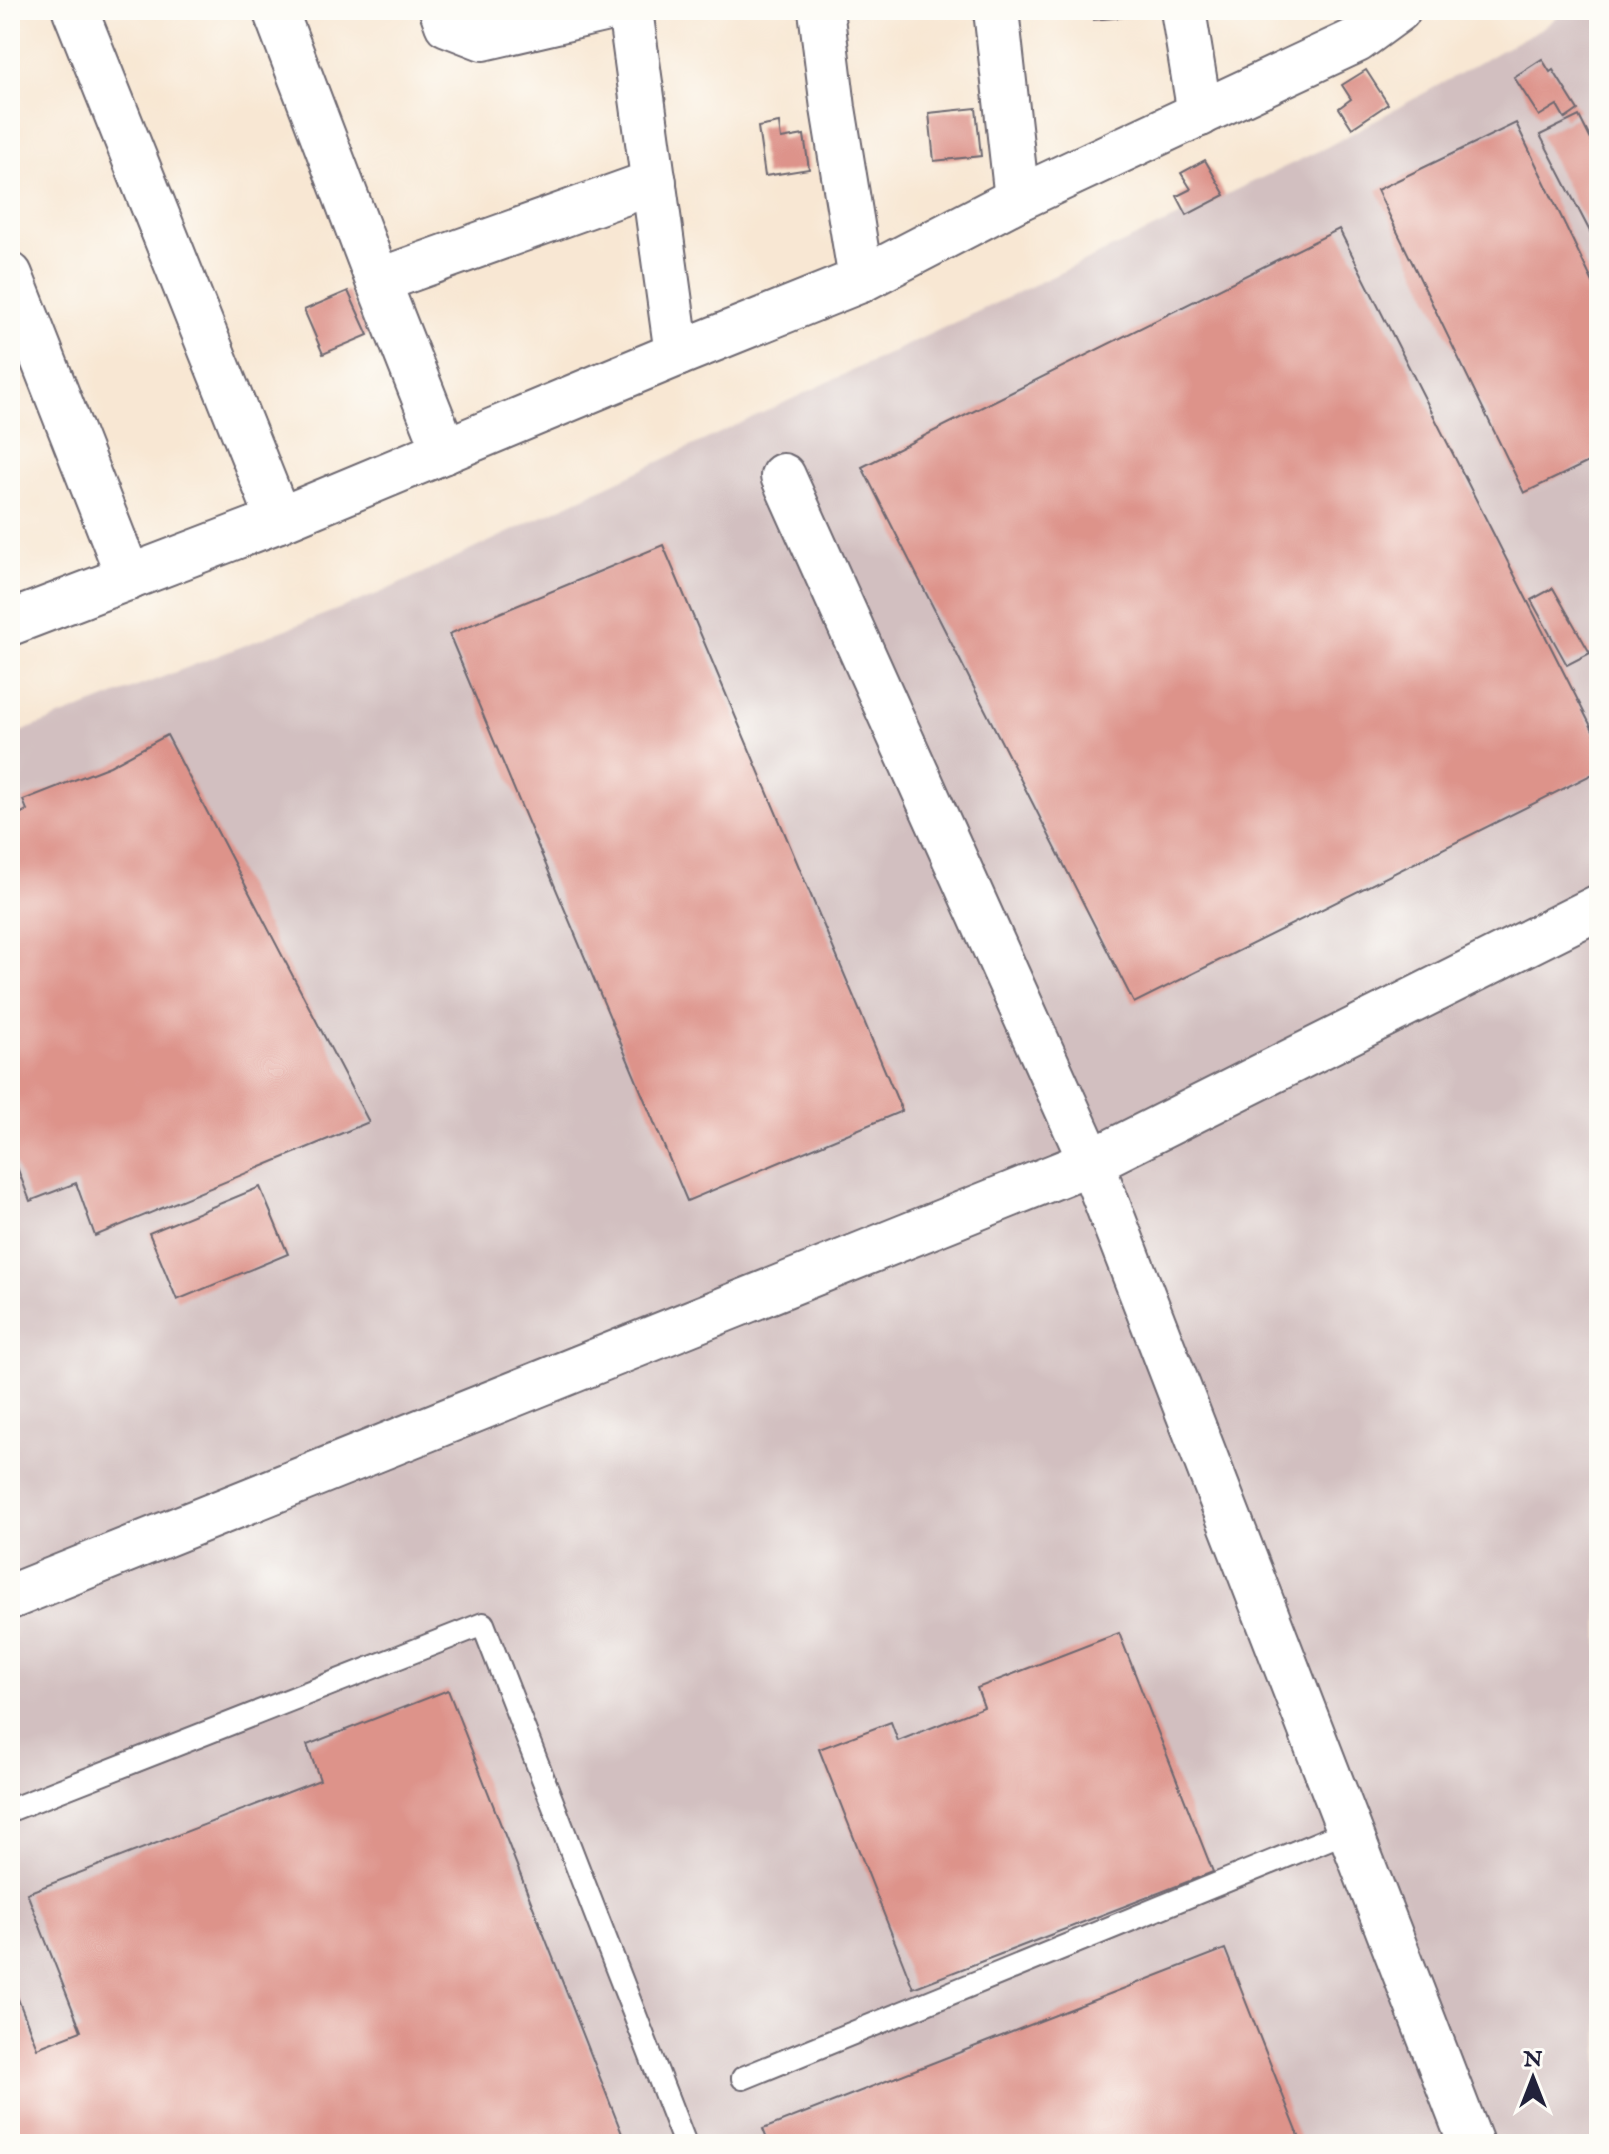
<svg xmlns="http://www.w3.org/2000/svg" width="1609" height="2154" font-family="'IM FELL English',serif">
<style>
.industrial{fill:#d2bfc0}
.building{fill:#dd938a}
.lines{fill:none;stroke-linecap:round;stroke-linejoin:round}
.lane-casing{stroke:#6d6770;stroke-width:26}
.street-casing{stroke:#6d6770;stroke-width:48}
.lane{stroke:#fff;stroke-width:22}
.street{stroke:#fff;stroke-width:44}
</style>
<rect width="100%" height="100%" fill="#fdfcf7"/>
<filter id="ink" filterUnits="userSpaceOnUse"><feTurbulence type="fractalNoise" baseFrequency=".0125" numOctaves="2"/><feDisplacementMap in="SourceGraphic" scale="16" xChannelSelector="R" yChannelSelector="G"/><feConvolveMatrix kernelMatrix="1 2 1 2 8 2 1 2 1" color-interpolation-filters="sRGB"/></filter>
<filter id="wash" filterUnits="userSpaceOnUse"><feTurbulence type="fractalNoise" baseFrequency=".006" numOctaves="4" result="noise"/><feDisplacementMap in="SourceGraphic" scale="32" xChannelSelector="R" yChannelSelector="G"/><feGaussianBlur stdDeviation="1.8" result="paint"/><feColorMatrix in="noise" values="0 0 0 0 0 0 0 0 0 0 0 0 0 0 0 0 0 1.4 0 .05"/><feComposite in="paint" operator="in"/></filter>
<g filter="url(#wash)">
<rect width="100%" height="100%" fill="#f8e7d3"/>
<path class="industrial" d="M1566 10H1599V2144H10V736L380 593 1327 147 1547 25Z"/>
<g id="blocks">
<g class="building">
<path d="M1092 10H1133L1134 16 1093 20Z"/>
<path d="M1542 59 1550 72 1553 70 1578 110 1565 119 1557 105 1539 116 1514 77Z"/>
<path d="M1366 70 1388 104 1352 128 1339 108 1351 99 1342 85Z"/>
<path d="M976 108 981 156 934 161 929 113Z"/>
<path d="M1579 116 1599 156V249L1540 135Z"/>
<path d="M779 123 781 139 804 135 809 169 765 176 758 127Z"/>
<path d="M1516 123 1599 295V457L1524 493 1377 190Z"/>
<path d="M1205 160 1225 195 1187 215 1177 196 1191 189 1181 173Z"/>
<path d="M1339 229 1599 742V771L1134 1003 862 467Z"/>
<path d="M348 291 368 335 323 354 304 310Z"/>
<path d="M663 545 902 1111 687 1201 449 634Z"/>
<path d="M1553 588 1590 653 1567 665 1531 600Z"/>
<path d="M167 735 369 1122 95 1236 76 1183 30 1201 10 1149V819L27 810 23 800 110 766Z"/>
<path d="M260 1187 288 1254 177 1300 149 1233Z"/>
<path d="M1119 1633 1213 1872 913 1988 819 1749 891 1722 898 1741 984 1707 977 1688Z"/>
<path d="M448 1690 626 2144H10V1978L37 2048 81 2031 27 1893 320 1780 307 1745Z"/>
<path d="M1225 1949 1302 2144H769L763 2129Z"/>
</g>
</g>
</g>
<g filter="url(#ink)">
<use href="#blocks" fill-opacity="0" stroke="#6d6770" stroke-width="2"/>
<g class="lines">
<g class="lane-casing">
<g id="lane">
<path d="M10 1810 483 1624 685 2144"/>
<path d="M743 2078 1350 1830"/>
</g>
</g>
<g class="street-casing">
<g id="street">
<path d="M75 10 279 520"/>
<path d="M275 10 378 281 445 451"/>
<path d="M442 10 447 24 483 38 603 10"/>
<path d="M630 10 677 354"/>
<path d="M821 10 833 108 861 280"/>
<path d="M996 10 1017 199"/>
<path d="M1183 10 1200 114"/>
<path d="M10 275 129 578"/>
<path d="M378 281 654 182"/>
<path d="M783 476 1091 1162 1471 2144"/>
<path d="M10 623 279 520 677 354 861 280 1017 199 1357 40 1398 10"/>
<path d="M10 1597 1091 1162 1599 907"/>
</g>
</g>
<use href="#lane" class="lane"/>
<use href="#street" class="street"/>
</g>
</g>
<rect width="1609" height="2154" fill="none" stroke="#fdfcf7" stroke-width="40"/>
<g transform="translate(1533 2078)" stroke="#fdfcf7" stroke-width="6" paint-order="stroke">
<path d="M0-6L14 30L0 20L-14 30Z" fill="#22223b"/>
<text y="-12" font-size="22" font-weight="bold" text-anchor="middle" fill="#22223b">N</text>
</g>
</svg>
